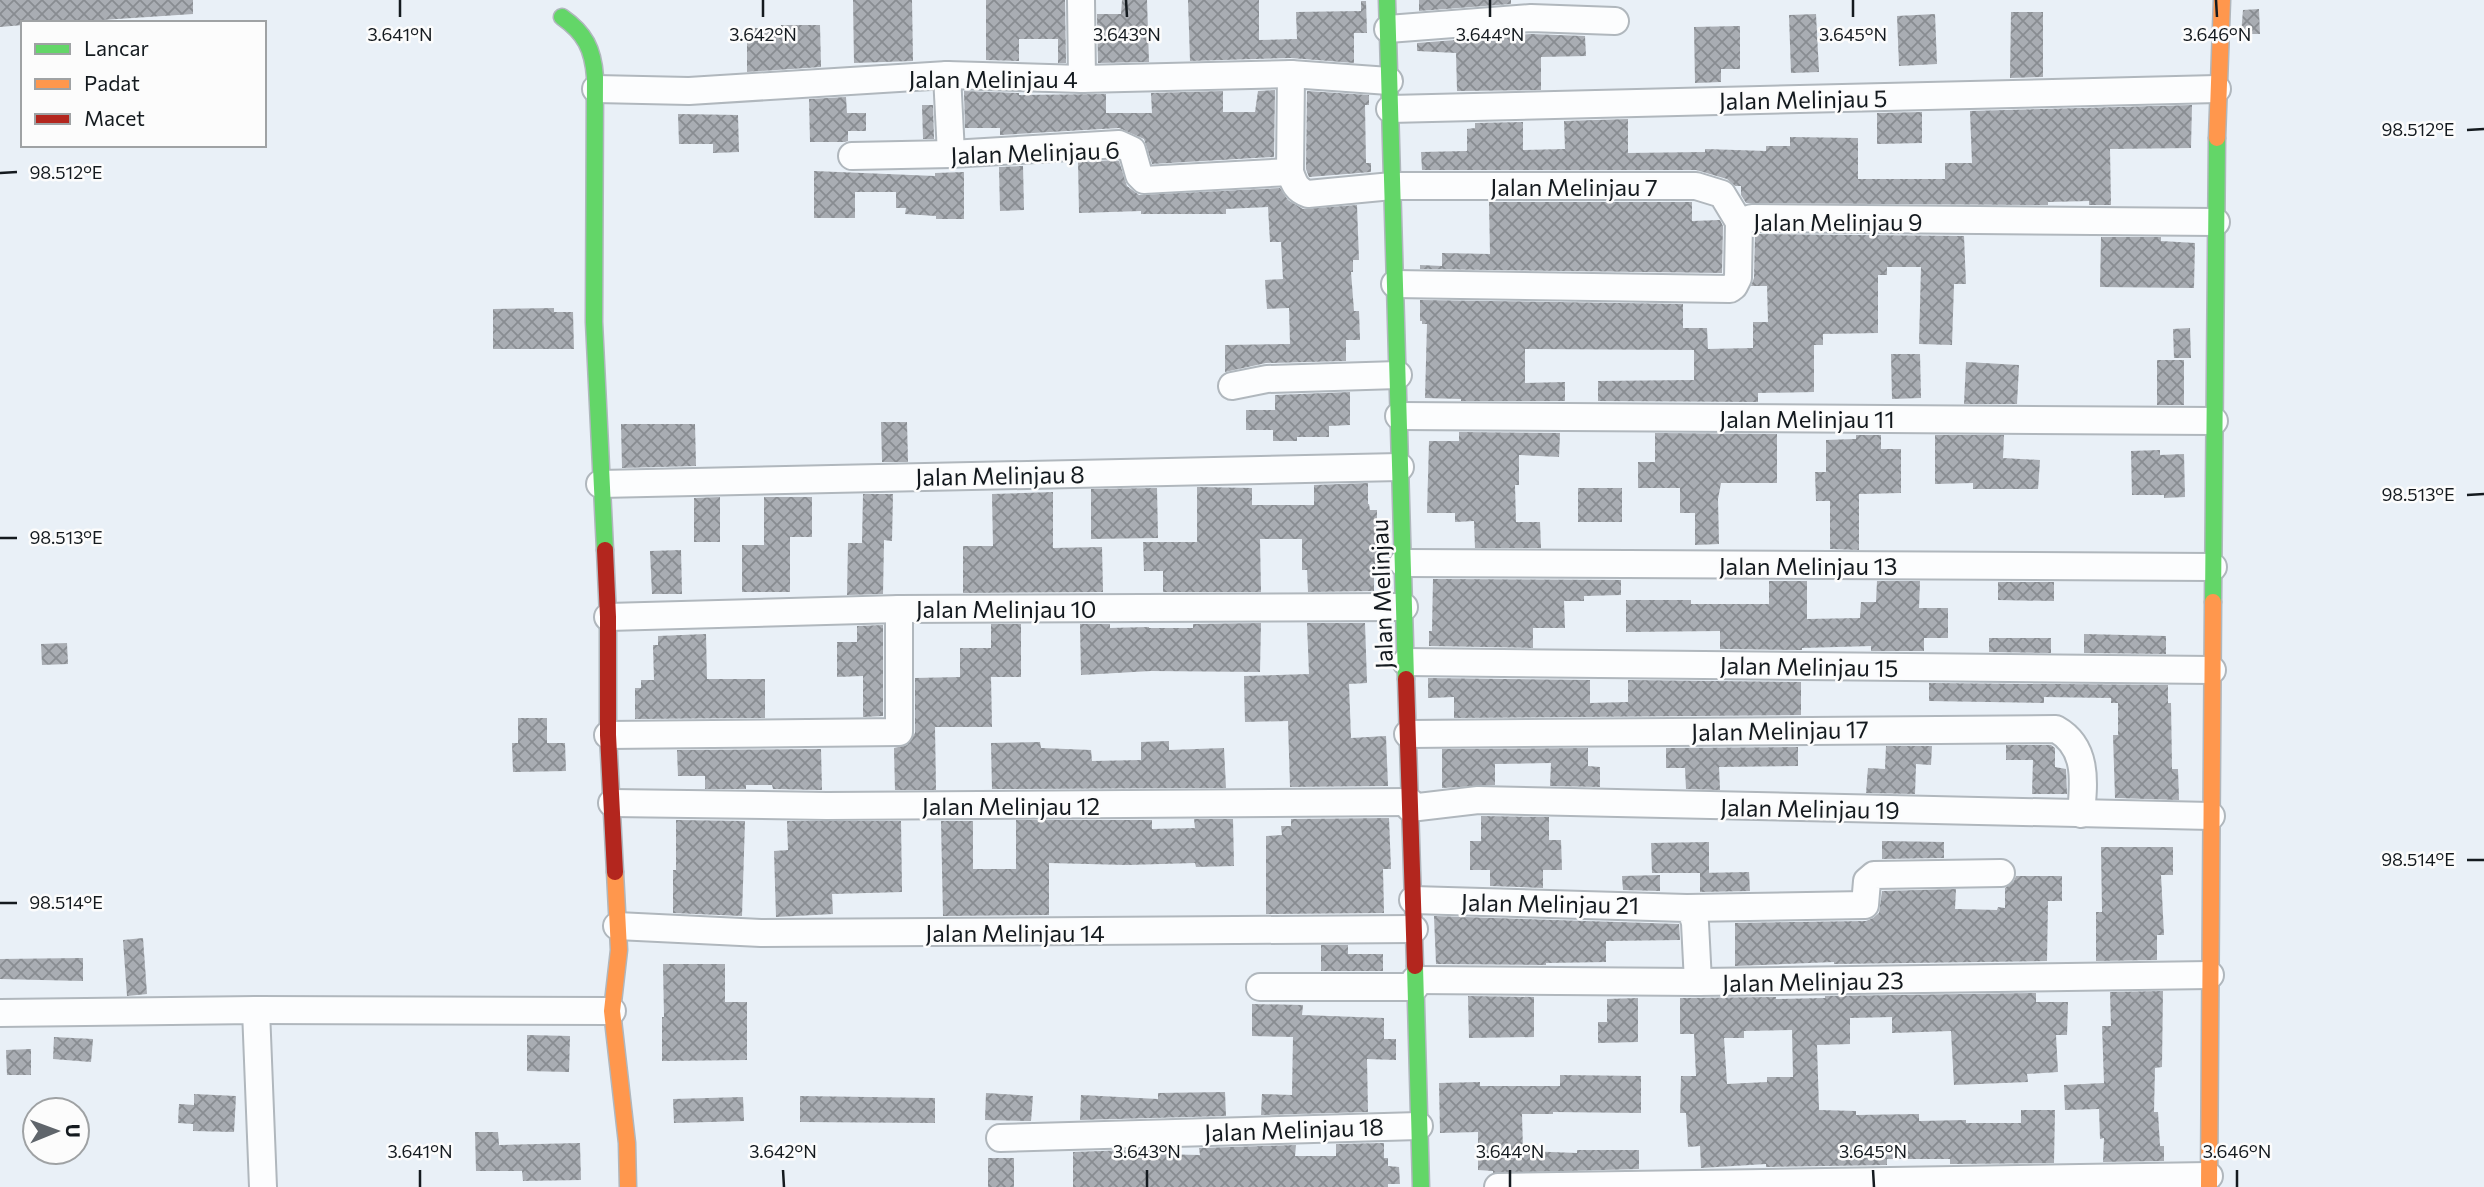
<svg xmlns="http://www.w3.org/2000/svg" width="2484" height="1187" font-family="Commissioner,sans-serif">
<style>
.building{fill:url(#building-cross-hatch);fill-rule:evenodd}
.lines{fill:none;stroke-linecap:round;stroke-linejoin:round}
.street-casing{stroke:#b0b7bd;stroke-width:30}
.fast-casing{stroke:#b0b7bd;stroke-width:19}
.slow-casing{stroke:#b0b7bd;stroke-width:19}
.jam-casing{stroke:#b0b7bd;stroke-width:19}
.street{stroke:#fcfdfe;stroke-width:26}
.fast{stroke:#63d668;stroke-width:16}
.slow{stroke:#ff974d;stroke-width:16}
.jam{stroke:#b3261e;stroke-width:16}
.ticks{fill:none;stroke:#141a1f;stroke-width:2.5}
.labels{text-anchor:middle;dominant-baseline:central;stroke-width:5;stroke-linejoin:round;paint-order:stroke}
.street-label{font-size:24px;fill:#141a1f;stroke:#fcfcfc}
.ticks-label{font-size:18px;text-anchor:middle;fill:#141a1f;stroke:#fcfcfc;stroke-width:5;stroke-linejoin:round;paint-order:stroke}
</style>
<defs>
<pattern id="building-cross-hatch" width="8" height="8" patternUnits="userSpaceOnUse" patternTransform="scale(1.75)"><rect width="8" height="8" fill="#a9adb3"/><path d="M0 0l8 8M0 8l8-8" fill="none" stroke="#888c91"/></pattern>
</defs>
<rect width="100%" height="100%" fill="#e9f0f7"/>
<g class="building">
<path d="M0 0H193V14L57 23H23V25L0 27Z"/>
<path d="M853 0H912L913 61 854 63Z"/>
<path d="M986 0H1065L1066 63H1058V39H1019V61L986 60Z"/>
<path d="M1122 0H1147L1149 62 1098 63 1097 14H1121Z"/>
<path d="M1188 0H1259V40L1297 39 1296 12 1361 11V1H1366L1367 33H1354V63L1291 58 1190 61Z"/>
<path d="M1419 0H1511V4L1419 11Z"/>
<path d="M2259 9 2260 34H2241L2243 10Z"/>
<path d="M2011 12H2043V77L2010 78Z"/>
<path d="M1816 14 1819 72 1791 73 1789 15Z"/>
<path d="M1935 14 1937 64 1899 66 1897 16Z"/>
<path d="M781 25H820L821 67 747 72V28H781Z"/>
<path d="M1740 26V69H1721V82L1695 83 1694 27Z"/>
<path d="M1531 34 1585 36 1586 56 1541 57V90L1457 91 1456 53 1417 51V43Z"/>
<path d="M1275 90 1274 157 1152 164 1144 139 1119 128 1000 135V128H965L964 91 1019 93V95L1106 94V113H1152L1151 93 1223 91V112H1255L1258 91Z"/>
<path d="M1307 91 1369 95V105H1365L1366 163H1371V172L1309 177 1306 169Z"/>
<path d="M846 97 847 113H866V131H848V141L845 142H810L809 99Z"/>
<path d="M922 105H933L934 139H923Z"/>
<path d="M2192 105 2191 148 2110 149 2111 205H2089V201L2048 202V205L1746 203 1741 195V186H1735L1727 179 1696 170H1422L1421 152 1467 151V129L1475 128V123L1523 122V150L1565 149 1564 121 1628 119V153L1705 152V149L1766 151V146H1790V137L1858 138V179H1945V163H1972L1970 111Z"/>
<path d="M1922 112V143L1877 144V113Z"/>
<path d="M678 114 738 115 739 152 713 153V144H679Z"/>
<path d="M1116 160 1119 161 1127 186 1139 195 1280 188 1288 200 1303 209 1357 205 1359 260H1353V272H1351L1354 311H1359L1360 340H1346V361L1266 363 1225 372V345L1290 344 1289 308 1267 309 1265 280 1283 279 1281 242H1270L1268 207 1226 209V214H1141V211L1079 213 1078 162Z"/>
<path d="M1023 166 1024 210 1000 211 999 167Z"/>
<path d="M814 171 935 176V173L964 172V219H936V216L905 214 906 208H896V192H855V218H814Z"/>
<path d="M1489 202H1692V221L1720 220 1723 226 1722 273 1420 269V265L1442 266V253L1490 254Z"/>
<path d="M1755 234 1964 236 1966 284H1954L1952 345 1919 344 1921 267H1887V275H1878V333L1823 334V345H1814V392L1758 393V402L1598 401V381L1694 380V350L1525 349V383L1565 382V401H1461V399L1425 398 1427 324H1422V321H1420V300L1683 304V328H1707L1708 349 1753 348V322H1768L1767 286H1751L1754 278Z"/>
<path d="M2101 237H2161V241L2195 243 2194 288 2100 287Z"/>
<path d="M554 308V312H573L574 349H493V309Z"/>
<path d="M2190 328 2191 358H2174L2173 329Z"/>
<path d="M1891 354H1920L1921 398 1892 399Z"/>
<rect x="2157" y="360" width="27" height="45"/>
<path d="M1966 362 2019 365 2017 404H1964Z"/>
<path d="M1350 392V425L1329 426V437H1297V441H1273V430H1246V410H1275V395Z"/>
<path d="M881 422H907L908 462H882Z"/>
<path d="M621 424H695L696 466 622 468Z"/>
<path d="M1459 432 1560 433 1559 457 1519 455V485H1515L1516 522H1540L1541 548H1475L1474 521 1455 522V513H1427L1429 441H1459Z"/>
<path d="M1655 433 1777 434V483H1721L1718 499 1719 544 1695 545V513H1680V488H1638V462H1655Z"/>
<path d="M1856 435H1881V449H1901V493L1859 494V550L1830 549V501H1816L1815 472H1826V440L1856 439Z"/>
<path d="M1935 435H2004L2003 458 2040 460 2038 489H1973V483L1935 484Z"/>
<path d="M2160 450V455L2184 454 2185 497 2164 498V495H2132L2131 451Z"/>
<path d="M1368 483V504H1369L1370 510H1377V540H1381L1382 570H1374V591L1308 592 1307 570H1302V539H1260L1261 592H1163V571H1144L1143 542H1197V487L1252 488V505H1314V485Z"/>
<path d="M1157 488 1158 538 1091 539V489Z"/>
<rect x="1578" y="488" width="44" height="34"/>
<path d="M1053 492V548L1102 547 1103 592 963 593V546H993L992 494Z"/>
<path d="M863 494H893L892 541 884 540 883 594 847 595 848 543H862Z"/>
<path d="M720 497V542H694V498Z"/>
<path d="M764 497H812V537H790V592H742V545H764Z"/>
<path d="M681 550 682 594H652L650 551Z"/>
<path d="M1433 579 1621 580V595L1584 596V601H1564L1565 628H1533V648L1429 646V631H1432Z"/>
<path d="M1769 581H1807V619L1860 618 1861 602H1876L1877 581H1920L1919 608H1948V638H1924V651H1871V646L1802 648V650L1720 649V631L1626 632V600H1691V604H1769Z"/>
<path d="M1998 582H2054V601L1998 600Z"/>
<path d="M1261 623 1260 672 1151 671 1081 675 1080 624H1110V628L1149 627V628H1193V624Z"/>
<path d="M1307 623H1365L1367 683 1349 684 1351 738 1386 736 1388 786 1290 787 1288 721 1245 722 1244 676 1309 674Z"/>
<path d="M991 624H1021V677H991L992 727H935L936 790H895L894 748 907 745 915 733V678L960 677V648H991Z"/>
<path d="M883 625V716L863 717V676L837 677V642H857V626Z"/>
<path d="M706 634 707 679H765V718L635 719V688H641V680H654L653 645H658V636Z"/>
<path d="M2084 634 2166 636V654L2084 653Z"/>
<path d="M1989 638H2051V653L1989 652Z"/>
<path d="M67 643 68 664 42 665 41 644Z"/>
<path d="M1428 678 1590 680V703L1628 702V680L1801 682V715L1454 718V697L1428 698Z"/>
<path d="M1929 683 2168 685V703H2171L2172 769H2178L2179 800 2115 798 2113 735H2118V703H2111V698L2044 697V703L1929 701Z"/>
<path d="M518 718H547V743H565L566 771 513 772 512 743H518Z"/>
<path d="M1169 741V750L1224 748 1226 788 992 789 991 743 1040 742 1041 748 1091 750 1092 761 1141 760V742Z"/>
<path d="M2006 745H2051L2055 748V767L2066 769 2067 794H2032L2033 760H2006Z"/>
<path d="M1886 746H1932L1931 765 1916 764 1915 794 1866 793 1868 768 1885 769Z"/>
<path d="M1798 747V766L1719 767 1720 790 1686 789 1685 768H1666V748Z"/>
<path d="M1588 748V766L1600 767V787L1550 786 1551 763 1495 764V785L1442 788V749Z"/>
<path d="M821 749 822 790 773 789 772 785H746V789H705V776H678L677 750Z"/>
<path d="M1481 816 1549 817V840H1561L1562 870H1543V888L1490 886V870H1470V841H1481Z"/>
<path d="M1389 818 1391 869H1383L1384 913 1266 914V836L1282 835 1281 826H1291V819Z"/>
<path d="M1194 819H1233L1234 866 1196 867 1195 863 1127 865 1049 863V915L943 916 941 821H973V869H1016V820H1152V829L1195 828Z"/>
<path d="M676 820 745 821 742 916 673 913V870H676Z"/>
<path d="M787 821H901L902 892 832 894 833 914 776 917 774 851 788 850Z"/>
<path d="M1882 841 1944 842V858L1882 859Z"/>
<path d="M1709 842V873H1652L1651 843Z"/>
<path d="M2101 847H2173V875H2161L2164 935H2157V960L2096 961V912H2102Z"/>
<path d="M1749 872 1750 891 1700 892V873Z"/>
<path d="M1660 875V891L1623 890 1622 876Z"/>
<path d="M2016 876H2062V901H2048L2047 961 1834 964V962L1735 966V923L1866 921 1873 918 1879 913 1882 891 1956 889 1955 909 1997 910 1998 907 2005 908V888L2014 881Z"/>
<path d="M1434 916 1679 924 1680 940 1606 941V962L1546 963V965L1436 964Z"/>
<path d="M143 938 147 994 127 996 123 940Z"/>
<path d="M1321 945H1348V954H1383V971H1321Z"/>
<path d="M83 958V981L0 979V959Z"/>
<path d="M663 964H725V1002H747V1060L662 1061V1017H664Z"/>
<path d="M2163 991 2162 1067 2155 1068 2154 1112H2158L2160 1146H2164V1161L2103 1162 2104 1138 2100 1139 2099 1109 2065 1110 2064 1085 2104 1083 2102 1026H2111L2110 992Z"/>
<path d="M2036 993V1002H2068L2067 1035H2056L2058 1072 2027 1074 2028 1082 1954 1085 1951 1031 1892 1033V1017L1850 1018V1044L1817 1045 1819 1110 1856 1111V1115L1919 1114V1121L1966 1120V1123H2021V1110H2055L2054 1163 1950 1164V1159H1887V1165L1766 1167V1164L1701 1168 1700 1146 1688 1147 1686 1113H1680L1681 1076H1696L1694 1034H1680V998L1776 997V999L1825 998V996ZM1792 1030 1793 1077H1767V1082L1727 1084 1724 1038H1744V1031Z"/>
<path d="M1468 996 1534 997V1037L1469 1038Z"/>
<path d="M1638 998V1042L1598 1043V1022H1607V999Z"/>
<path d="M1252 1004 1303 1005 1302 1015 1384 1018V1039H1396V1060L1367 1059 1368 1112 1261 1115 1262 1094 1292 1095 1293 1037 1252 1036Z"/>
<path d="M527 1035 570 1036 569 1072 527 1071Z"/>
<path d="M54 1037 93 1039 91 1062 53 1059Z"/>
<path d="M31 1049V1075H7L6 1050Z"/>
<path d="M1560 1075 1641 1076V1113L1553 1112V1114H1522L1523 1151 1577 1153V1150H1639V1169L1493 1173V1171L1478 1170V1132L1440 1133 1439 1083 1480 1082V1086H1560Z"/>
<path d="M1225 1092 1226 1116 1080 1120 1081 1095 1158 1099V1093Z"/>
<path d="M986 1093 1033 1096 1031 1121 985 1120Z"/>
<path d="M194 1094 236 1096 234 1132 193 1131V1124L178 1123 179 1104 194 1105Z"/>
<path d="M800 1096 935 1098V1123L800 1122Z"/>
<path d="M743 1097 744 1121 674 1123 673 1099Z"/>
<path d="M475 1132H498L499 1145 580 1143 581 1180 523 1181 522 1171H476Z"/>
<path d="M1384 1143V1158H1388V1166L1399 1167 1400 1184H1388V1187H1073V1152L1156 1149V1154L1200 1155 1199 1148 1296 1145 1295 1156H1336V1144Z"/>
<rect x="988" y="1158" width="26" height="29"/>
</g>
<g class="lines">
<g class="street-casing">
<g id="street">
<path d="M1081 0 1082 79"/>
<path d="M1388 29 1531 18 1615 21"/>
<path d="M1291 74 1290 172C1294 183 1296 190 1308 194L1392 186H1696L1722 194 1739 222"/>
<path d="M947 75 951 154"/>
<path d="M596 89 689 91 947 75 1082 79 1291 74 1389 81"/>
<path d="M1390 109 2217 89"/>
<path d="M852 156 951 154 1119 144 1132 150 1139 175 1144 180 1290 172"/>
<path d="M1739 222 1752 218 2216 222"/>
<path d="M1395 284 1730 289 1734 286 1738 278 1739 222"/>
<path d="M1232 386 1267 379 1398 375"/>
<path d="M1399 416 2214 421"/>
<path d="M600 484 1400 467"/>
<path d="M1403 563 2213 567"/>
<path d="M608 617 899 609 1404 607"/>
<path d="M1406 662 2212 670"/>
<path d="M1408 734 2056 729C2088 747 2084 782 2081 814"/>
<path d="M608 735 899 732V609"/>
<path d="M612 803 827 806 1410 802"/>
<path d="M1410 808 1478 800 2211 816"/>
<path d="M1413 900 1687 908 1693 916 1695 923 1698 982"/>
<path d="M1687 908 1865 905 1867 881 1874 875 2001 873"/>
<path d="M617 926 761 933 1414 929"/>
<path d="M1415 980 1698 982 2210 975"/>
<path d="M1260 987H1415"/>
<path d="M256 1010 612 1011"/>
<path d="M0 1013 256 1010 263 1187"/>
<path d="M1000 1138 1419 1126"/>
<path d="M1498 1187 2209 1176"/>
</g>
</g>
<g class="fast-casing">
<g id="fast">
<path d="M1387 0 1406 679"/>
<path d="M562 17C585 33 593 49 595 77L594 322 605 550"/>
<path d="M2213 602 2217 138"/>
<path d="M1415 966 1421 1187"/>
</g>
</g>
<g class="slow-casing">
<g id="slow">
<path d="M2217 138 2222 0"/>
<path d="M615 872 619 950 612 1011 627 1143 628 1187"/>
<path d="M2209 1187 2213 602"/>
</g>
</g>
<g class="jam-casing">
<g id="jam">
<path d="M605 550 608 617V735L615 872"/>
<path d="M1406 679 1415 966"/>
</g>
</g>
<use href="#street" class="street"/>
<use href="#fast" class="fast"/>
<use href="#slow" class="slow"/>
<use href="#jam" class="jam"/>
</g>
<path class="ticks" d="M400 0V17M763 0V17M1126 0 1127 17M1490 0V17M1853 0V17M2216 0 2217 17M2467 130 2484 129M0 173 17 172M2467 495 2484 494M0 538H17M2467 860H2484M0 903H17M420 1170V1187M783 1170 784 1187M1147 1170V1187M1510 1170V1187M1873 1170 1874 1187M2237 1170V1187"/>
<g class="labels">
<g class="street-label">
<text x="993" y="78">Jalan Melinjau 4</text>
<text transform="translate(1803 99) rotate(-1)">Jalan Melinjau 5</text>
<text transform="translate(1035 152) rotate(-2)">Jalan Melinjau 6</text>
<text x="1574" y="186">Jalan Melinjau 7</text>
<text x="1838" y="221">Jalan Melinjau 9</text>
<text x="1807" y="418">Jalan Melinjau 11</text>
<text transform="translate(1000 475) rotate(-1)">Jalan Melinjau 8</text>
<text x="1808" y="565">Jalan Melinjau 13</text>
<text transform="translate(1381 594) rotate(-92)">Jalan Melinjau</text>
<text x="1006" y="608">Jalan Melinjau 10</text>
<text transform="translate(1809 666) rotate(1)">Jalan Melinjau 15</text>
<text transform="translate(1780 730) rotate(-1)">Jalan Melinjau 17</text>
<text x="1011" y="805">Jalan Melinjau 12</text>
<text transform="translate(1810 808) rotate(1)">Jalan Melinjau 19</text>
<text transform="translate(1550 903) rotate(1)">Jalan Melinjau 21</text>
<text x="1015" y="932">Jalan Melinjau 14</text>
<text transform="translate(1813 981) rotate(-1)">Jalan Melinjau 23</text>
<text transform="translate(1294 1129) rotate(-2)">Jalan Melinjau 18</text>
</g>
</g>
<g class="ticks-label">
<text x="400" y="41">3.641°N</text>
<text x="763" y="41">3.642°N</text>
<text x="1127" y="41">3.643°N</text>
<text x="1490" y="41">3.644°N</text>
<text x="1853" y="41">3.645°N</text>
<text x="2217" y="41">3.646°N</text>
<text x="2418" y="136">98.512°E</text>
<text x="66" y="179">98.512°E</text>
<text x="2418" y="501">98.513°E</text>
<text x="66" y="544">98.513°E</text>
<text x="2418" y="866">98.514°E</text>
<text x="66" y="909">98.514°E</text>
<text x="420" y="1158">3.641°N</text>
<text x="783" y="1158">3.642°N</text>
<text x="1147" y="1158">3.643°N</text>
<text x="1510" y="1158">3.644°N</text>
<text x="1873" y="1158">3.645°N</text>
<text x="2237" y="1158">3.646°N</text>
</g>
<rect x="21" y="21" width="245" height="126" fill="#fcfcfc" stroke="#9fa2a4" stroke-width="2"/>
<rect x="35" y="44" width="35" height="10" fill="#63d668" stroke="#9fa2a4" stroke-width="2"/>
<text x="84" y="56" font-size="21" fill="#141a1f">Lancar</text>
<rect x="35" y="79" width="35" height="10" fill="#ff974d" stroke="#9fa2a4" stroke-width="2"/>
<text x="84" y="91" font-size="21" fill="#141a1f">Padat</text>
<rect x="35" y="114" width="35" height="10" fill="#b3261e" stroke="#9fa2a4" stroke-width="2"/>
<text x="84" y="126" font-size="21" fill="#141a1f">Macet</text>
<g transform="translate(56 1131) rotate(89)"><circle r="33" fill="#fcfcfc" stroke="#9fa2a4" stroke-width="2"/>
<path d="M0-5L12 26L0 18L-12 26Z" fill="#5f656b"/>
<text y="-10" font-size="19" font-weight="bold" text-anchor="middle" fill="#141a1f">U</text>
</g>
</svg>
